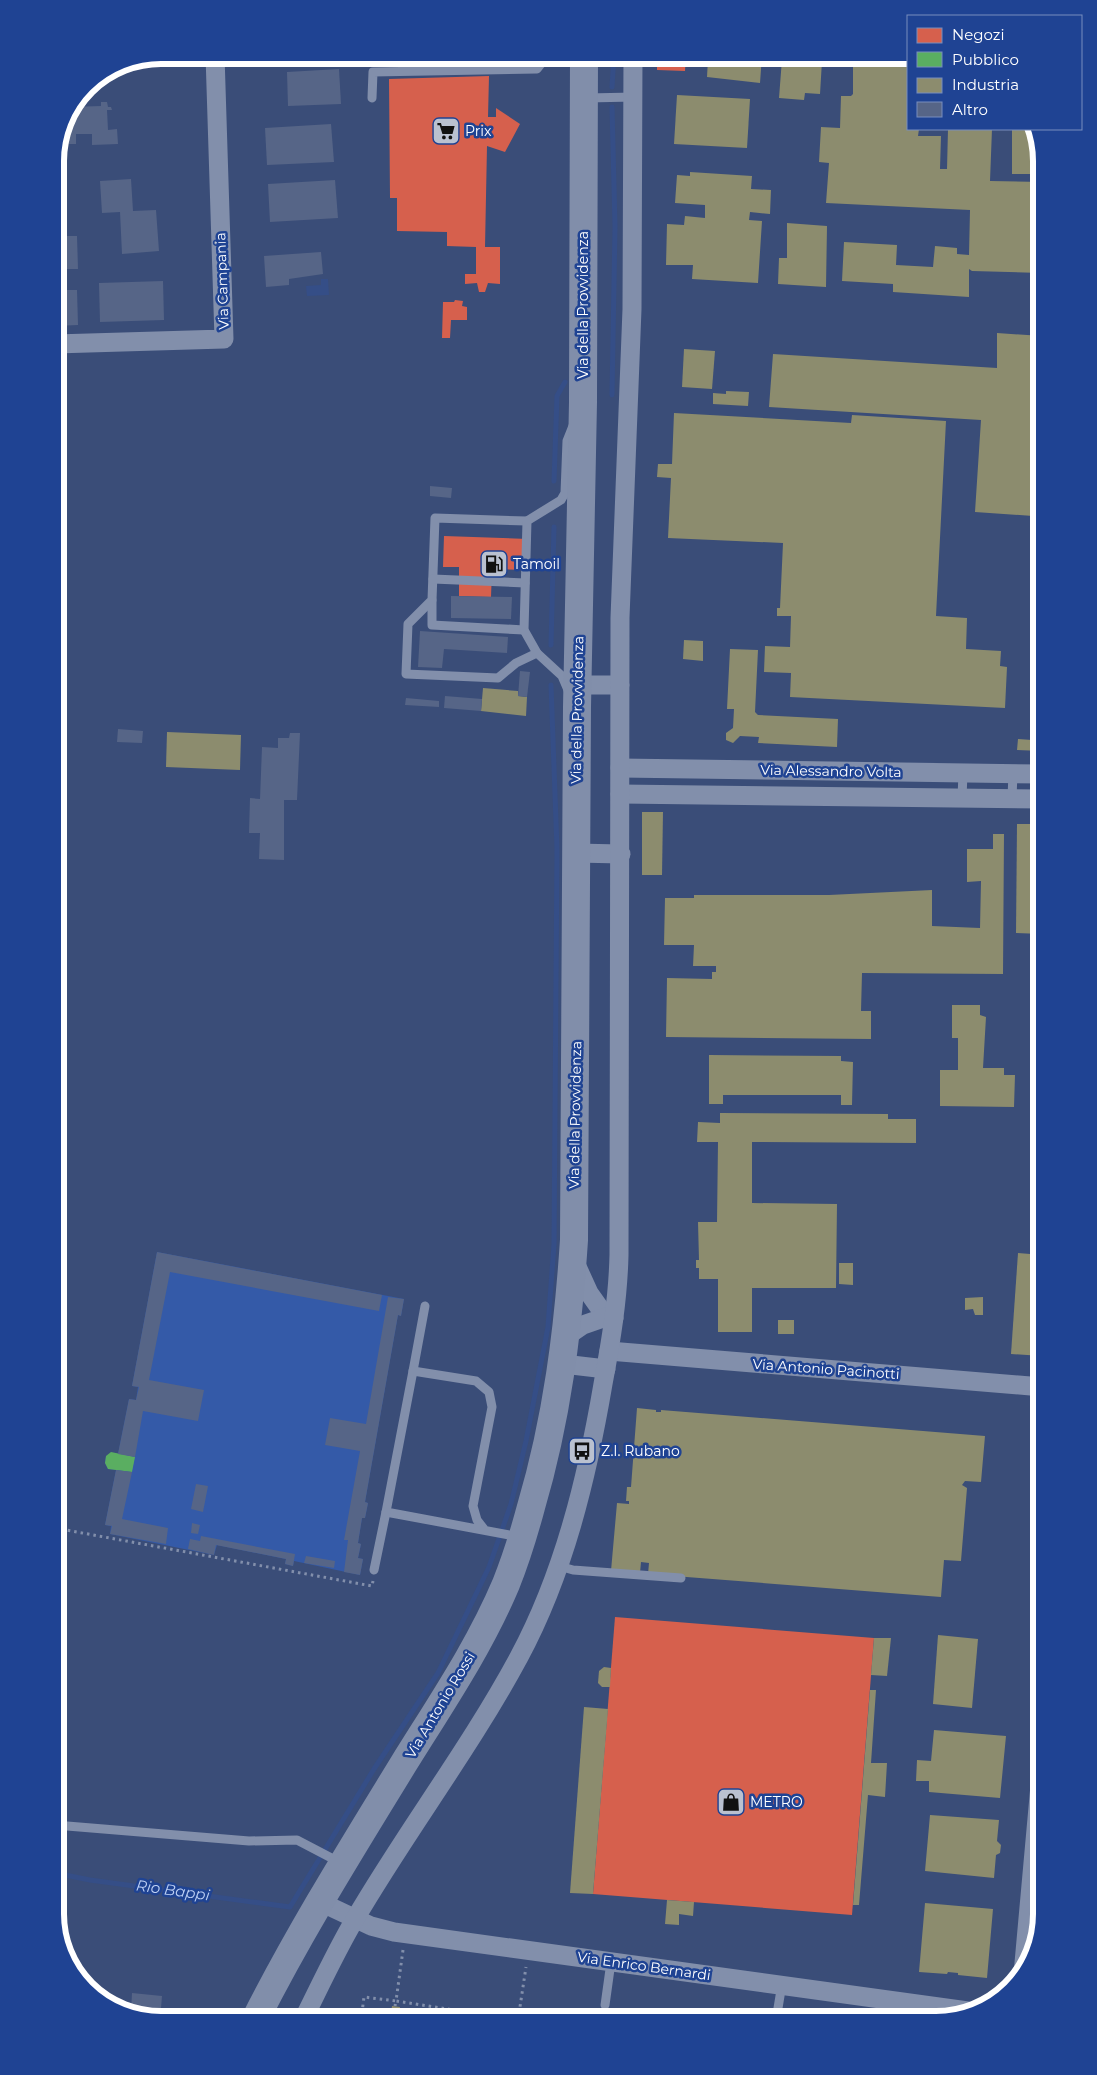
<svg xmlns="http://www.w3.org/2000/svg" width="1097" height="2075" font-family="Montserrat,sans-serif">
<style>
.green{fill:#345aa8}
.water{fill:#354e87}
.shops{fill:#d6604d}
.public{fill:#5aae61}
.industry{fill:#8c8c6e}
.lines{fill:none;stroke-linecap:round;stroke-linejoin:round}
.stream{stroke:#354e87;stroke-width:5}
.building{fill:#566587}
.path{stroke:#828fab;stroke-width:3;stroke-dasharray:2.5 4;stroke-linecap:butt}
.service{stroke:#828fab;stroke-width:9}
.minor{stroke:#828fab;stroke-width:19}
.primary{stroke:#818eaa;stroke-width:28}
.labels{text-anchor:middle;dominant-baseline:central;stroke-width:5;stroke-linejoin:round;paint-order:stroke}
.poi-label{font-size:14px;fill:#fff;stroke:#1f4393;text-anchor:start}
.street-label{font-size:14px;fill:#fff;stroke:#1f4393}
.water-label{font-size:15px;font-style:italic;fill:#bed0f4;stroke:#1f4393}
.rim{fill:none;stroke:#fff;stroke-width:6}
</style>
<rect width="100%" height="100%" fill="#3a4d78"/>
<path class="green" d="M157 1252 404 1299 401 1316 398 1315 365 1502 368 1503 365 1518H362L358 1543 361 1544 358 1558 363 1559 360 1575 294 1561 293 1566 285 1564 286 1559 217 1545 214 1555 110 1534 111 1526 105 1525 116 1470 108 1469 105 1463 106 1456 118 1454 129 1399 136 1400 138 1387 132 1386Z"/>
<path class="water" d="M321 279H328L329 295 307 296 306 286 321 285Z"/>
<g class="shops">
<path d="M657 55H686L685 71 657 70Z"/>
<path d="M489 76 488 117H496V108L520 124 505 152 487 146 485 247H500V284L488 283 485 292H479L477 283 465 284V274H476V247L447 246V232L397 231V198H390L389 79Z"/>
<path d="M455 300 463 301 462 306 467 307V320H451L450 338H442L443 302H454Z"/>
<path d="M444 536 528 539 527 570 492 569 491 597 459 596V567H443Z"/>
<path d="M615 1617 874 1638 852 1915 593 1894Z"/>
<path d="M459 2015 487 2019V2020H458Z"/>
</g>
<path class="public" d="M111 1452 135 1457 132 1472 108 1469 105 1463 106 1456Z"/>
<g class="industry">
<path d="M706 55H762L760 83 707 77 708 59H705Z"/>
<path d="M884 56H908V129H919L918 136H941L940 169H947L948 129H992L990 181 1042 182V273L972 271 969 269V297L893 292V284L842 281 844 242 897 245 896 265 933 267 935 246 957 248V254L969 255 970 210 826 203 829 163 819 162 821 127 840 128 841 96H851L853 94V60L883 61Z"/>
<path d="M782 59 822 61 820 94 805 93 804 100 779 98Z"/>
<path d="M677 95 750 99 747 148 674 144Z"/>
<path d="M1012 129H1036L1042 161V174H1012Z"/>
<path d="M690 172 752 176 751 189 771 190 770 214 750 212 749 220 762 221 758 283 692 279 693 265H666L667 224 684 225 685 216 705 218V205L675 203 677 175 690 176Z"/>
<path d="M787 223 827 226 826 287 778 284 779 258H787Z"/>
<path d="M997 333 1042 336V536L1032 532 1033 516 975 512 981 420 769 407 773 354 997 368Z"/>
<path d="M684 349 715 351 712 389 682 387Z"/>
<path d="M726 391 749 392 748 406 713 404V393L726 394Z"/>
<path d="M674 413 851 423 852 415 946 421 936 616 967 618 966 649 1001 651 1000 666 1007 667 1005 708 790 697 791 673 764 672 765 646 790 647 791 616H777V608H780L783 543 668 538 671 478 657 477 658 464H672Z"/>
<path d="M684 640 703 641V661L683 659Z"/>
<path d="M730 649 758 650 755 712 758 715 838 719 837 747 758 743 759 737 740 736 733 743 726 740V733L733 728 734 709H727Z"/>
<path d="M483 688 518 691V696L527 697 526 716 481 711Z"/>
<path d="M1033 718H1042V751L1017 750 1018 739 1032 740Z"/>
<path d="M167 732 241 735 240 770 166 767Z"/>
<path d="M642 812H663L662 875H642Z"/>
<path d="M1017 824H1042V934L1016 933Z"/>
<path d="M993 834H1004L1003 974 862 973 861 1011H871V1039L666 1037 667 978 712 979V972H716V966H693L694 945H664L665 898H694V895H829L932 890V926L980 928 981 881 967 882V849H993Z"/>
<path d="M952 1005H980V1015L986 1017 983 1068H1004V1075H1015L1014 1107 940 1106V1070H958V1038H952Z"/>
<path d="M709 1055 841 1056V1061L853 1062 852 1105H841V1095H723V1104H709Z"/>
<path d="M720 1113 888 1114V1119H916V1143L752 1142V1203L837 1204 836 1288H752V1332H718V1279H699V1268H696V1260H699L698 1222H717L718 1142H697L698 1122 720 1123Z"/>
<path d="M1018 1253 1042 1255V1356L1011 1354Z"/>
<path d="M839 1263H853V1285L839 1284Z"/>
<path d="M983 1297V1315H975L973 1309 965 1310V1298Z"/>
<rect x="778" y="1320" width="16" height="14"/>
<path d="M637 1408 656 1410V1412H661V1410L985 1436 981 1482 965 1481 962 1485 967 1488 961 1561 944 1560 941 1597 648 1574 649 1563 641 1562 640 1573 611 1571 617 1503 629 1504V1501H626L627 1487H631Z"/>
<path d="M938 1635 978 1639 972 1708 933 1704Z"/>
<path d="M874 1638H891L887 1676 871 1675Z"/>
<path d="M604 1667 611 1668 610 1687H602L598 1683 599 1671Z"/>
<path d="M870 1690H876L871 1763H887L885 1797 868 1795 859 1905H853Z"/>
<path d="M584 1707 608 1709 593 1894 570 1893Z"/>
<path d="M934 1730 1006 1736 1000 1798 929 1792V1781H916L917 1760 931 1761Z"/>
<path d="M930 1815 999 1820 997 1841 1001 1845 1000 1853 996 1855 994 1878 925 1871Z"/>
<path d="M667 1900 694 1902 693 1916 679 1914V1925L665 1924Z"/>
<path d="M925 1903 993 1909 987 1978 958 1975V1973L948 1972 947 1974 919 1972Z"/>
<path d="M392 2006 400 2007 398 2020H390Z"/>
</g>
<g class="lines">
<g class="stream">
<path d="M612 87 614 55"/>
<path d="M612 107 615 227 612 395"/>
<path d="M554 481 557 396 565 382"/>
<path d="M551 645 554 527"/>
<path d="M55 1873 90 1880 290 1907 374 1769 438 1673 489 1567 511 1504 526 1441 548 1327 554 1244 557 849 551 685"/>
</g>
</g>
<g class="building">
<path d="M339 69 341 104 288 106 287 72Z"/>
<path d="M101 102H107L108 107H111L112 110H107L108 130 117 129 118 144 92 145V134H76V144H63L62 140H59L62 129H68L67 112 71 107 101 106Z"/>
<path d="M331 124 334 162 267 165 265 128Z"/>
<path d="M131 179 133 211 156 210 159 251 122 254 120 212 102 213 100 181Z"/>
<path d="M335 180 338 218 270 222 268 184Z"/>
<path d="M55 236H77L78 269H55Z"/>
<path d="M321 252 323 274 289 279V285L266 287 264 256Z"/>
<path d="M163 281 164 320 100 322 99 283Z"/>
<path d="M55 290H77L78 325 55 326Z"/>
<path d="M430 486 452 488 451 498 430 496Z"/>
<path d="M451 596 512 597 511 619 451 618Z"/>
<path d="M420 631 508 637 507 653 444 649 442 668 418 667Z"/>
<path d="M520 671 530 672 527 697 518 696Z"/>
<path d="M445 696 482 699 481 711 444 708Z"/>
<path d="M406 698 439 701V707L405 705Z"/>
<path d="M118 729 143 731 142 743 117 742Z"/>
<path d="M290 733H300L297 800H284V860L259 859 260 833H249L250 798 260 799 262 747 278 748V738H289Z"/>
<path d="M157 1252 382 1295 379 1311 170 1272 149 1380 204 1390 198 1421 143 1411 135 1457 118 1454 129 1399 136 1400 139 1387 132 1386Z"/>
<path d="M388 1297 404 1299 401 1316 398 1315 365 1502 368 1503 365 1518H362L358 1543 361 1544 358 1558 363 1559 360 1575 344 1572 348 1540H344L360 1451 325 1445 330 1418 366 1424Z"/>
<path d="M116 1470 132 1472 122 1519 168 1528 166 1544 110 1534 112 1526 105 1525Z"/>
<path d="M196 1484 208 1486 203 1512 191 1509Z"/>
<path d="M192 1523 200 1525 198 1534 191 1533Z"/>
<path d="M201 1536 295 1554 293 1566 285 1564 286 1559 216 1545 214 1555 188 1549 190 1539 200 1541Z"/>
<path d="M306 1556 335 1561 334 1568 304 1563Z"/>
<path d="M132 1993 162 1996 160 2020 131 2012Z"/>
</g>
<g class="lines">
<g class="path">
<path d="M55 1528 372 1586 373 1581"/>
<path d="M403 1950 396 2001 518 2020 526 1967"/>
<path d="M361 2020 364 1997 396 2001 395 2006"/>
</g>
<g class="service">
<path d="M372 98 373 72 537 69 545 59V55"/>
<path d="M587 98 634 97"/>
<path d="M527 521 435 518 432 600 408 624 406 674 498 678 516 663 537 653"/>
<path d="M433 579 525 583"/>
<path d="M432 600V625L524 630"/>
<path d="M568 690 562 676 537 653 524 630 527 521 561 500 565 493 567 441 573 426"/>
<path d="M962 798 963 773"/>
<path d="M1012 798 1013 773"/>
<path d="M413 1371 425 1306"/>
<path d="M484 1529 477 1520 473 1506 492 1407 489 1392 476 1381 413 1371 386 1512 520 1537"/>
<path d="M559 1566 573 1570 681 1578"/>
<path d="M374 1570 386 1512"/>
<path d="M55 1825 249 1841 297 1840 341 1863"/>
<path d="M605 2005 611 1962"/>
<path d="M776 2020 782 1984"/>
</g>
<g class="minor">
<path d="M55 344 224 339 215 55"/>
<path d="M577 685H620"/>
<path d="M620 768 1042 774"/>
<path d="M620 794 1042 799"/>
<path d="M576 853 621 854"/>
<path d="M574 1260 589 1293 606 1317 614 1318"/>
<path d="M567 1336 583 1325 606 1317"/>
<path d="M609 1351 1042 1387"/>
<path d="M563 1364 606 1369"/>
<path d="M318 1901 371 1926 394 1932 975 2012"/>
<path d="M1023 1974 1042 1763"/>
<path d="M303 2020C320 1986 336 1951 355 1919 407 1830 470 1748 519 1657 564 1573 587 1478 603 1384 611 1341 618 1299 619 1255L620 618 632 309 633 55"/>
</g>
<path class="primary" d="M255 2020C300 1931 352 1848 404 1763 440 1705 479 1648 506 1584 516 1559 524 1533 531 1507 557 1419 568 1331 574 1240L577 707 583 402 584 55"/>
</g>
<defs>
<g id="supermarket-square" transform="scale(1.4375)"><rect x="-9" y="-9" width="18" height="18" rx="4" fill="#bac1d0" stroke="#1f4393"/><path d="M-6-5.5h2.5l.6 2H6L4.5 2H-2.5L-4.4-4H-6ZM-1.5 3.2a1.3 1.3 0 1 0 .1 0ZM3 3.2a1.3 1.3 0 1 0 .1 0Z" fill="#111"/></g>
<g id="fuel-square" transform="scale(1.4375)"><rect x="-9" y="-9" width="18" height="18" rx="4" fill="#bac1d0" stroke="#1f4393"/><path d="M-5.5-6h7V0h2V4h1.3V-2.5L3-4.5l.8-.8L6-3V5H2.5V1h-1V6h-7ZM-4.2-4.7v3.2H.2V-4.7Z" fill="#111"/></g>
<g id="bus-square" transform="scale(1.4375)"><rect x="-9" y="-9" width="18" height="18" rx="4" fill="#bac1d0" stroke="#1f4393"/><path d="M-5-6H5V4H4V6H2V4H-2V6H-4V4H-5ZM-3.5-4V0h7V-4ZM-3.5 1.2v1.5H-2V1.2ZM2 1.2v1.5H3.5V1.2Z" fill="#111"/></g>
<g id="shop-square" transform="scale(1.4375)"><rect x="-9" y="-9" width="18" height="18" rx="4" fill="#bac1d0" stroke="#1f4393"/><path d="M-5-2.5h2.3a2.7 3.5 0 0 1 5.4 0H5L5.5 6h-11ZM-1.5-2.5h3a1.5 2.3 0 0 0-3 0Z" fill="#111"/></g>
</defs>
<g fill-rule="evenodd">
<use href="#supermarket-square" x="446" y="131"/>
<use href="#fuel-square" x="494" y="564"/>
<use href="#bus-square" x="582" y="1451"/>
<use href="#shop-square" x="731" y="1802"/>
</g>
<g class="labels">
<g class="poi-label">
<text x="465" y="131">Prix</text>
<text x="513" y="564">Tamoil</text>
<text x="601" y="1451">Z.I. Rubano</text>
<text x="750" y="1802">METRO</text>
</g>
<g class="street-label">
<text transform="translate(222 281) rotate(-92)">Via Campania</text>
<text transform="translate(583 305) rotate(-90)">Via della Provvidenza</text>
<text transform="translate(577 710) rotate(-89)">Via della Provvidenza</text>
<text transform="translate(831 771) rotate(1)">Via Alessandro Volta</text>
<text transform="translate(575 1115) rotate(-89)">Via della Provvidenza</text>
<text transform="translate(826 1369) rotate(4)">Via Antonio Pacinotti</text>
<text transform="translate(440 1705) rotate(-59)">Via Antonio Rossi</text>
<text transform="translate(644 1966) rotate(8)">Via Enrico Bernardi</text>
</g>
<g class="water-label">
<text transform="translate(173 1890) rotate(8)">Rio Bappi</text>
</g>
</g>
<path d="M0 0H1097V2075H0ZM161 64H936A97 97 0 0 1 1033 161V1914A97 97 0 0 1 936 2011H161A97 97 0 0 1 64 1914V161A97 97 0 0 1 161 64Z" fill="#1f4393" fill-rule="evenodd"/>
<path class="rim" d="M161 64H936A97 97 0 0 1 1033 161V1914A97 97 0 0 1 936 2011H161A97 97 0 0 1 64 1914V161A97 97 0 0 1 161 64Z"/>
<rect x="907" y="15" width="175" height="115" fill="#1f4393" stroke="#798ebe"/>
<rect x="917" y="28" width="25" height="15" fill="#d6604d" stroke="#798ebe"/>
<text x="952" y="40" font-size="15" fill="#ffffff">Negozi</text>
<rect x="917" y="52" width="25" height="15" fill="#5aae61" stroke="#798ebe"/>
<text x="952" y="65" font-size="15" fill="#ffffff">Pubblico</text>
<rect x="917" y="78" width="25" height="15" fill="#8c8c6e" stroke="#798ebe"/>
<text x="952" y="90" font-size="15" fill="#ffffff">Industria</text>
<rect x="917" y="102" width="25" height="15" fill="#566587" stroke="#798ebe"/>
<text x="952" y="115" font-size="15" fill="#ffffff">Altro</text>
</svg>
